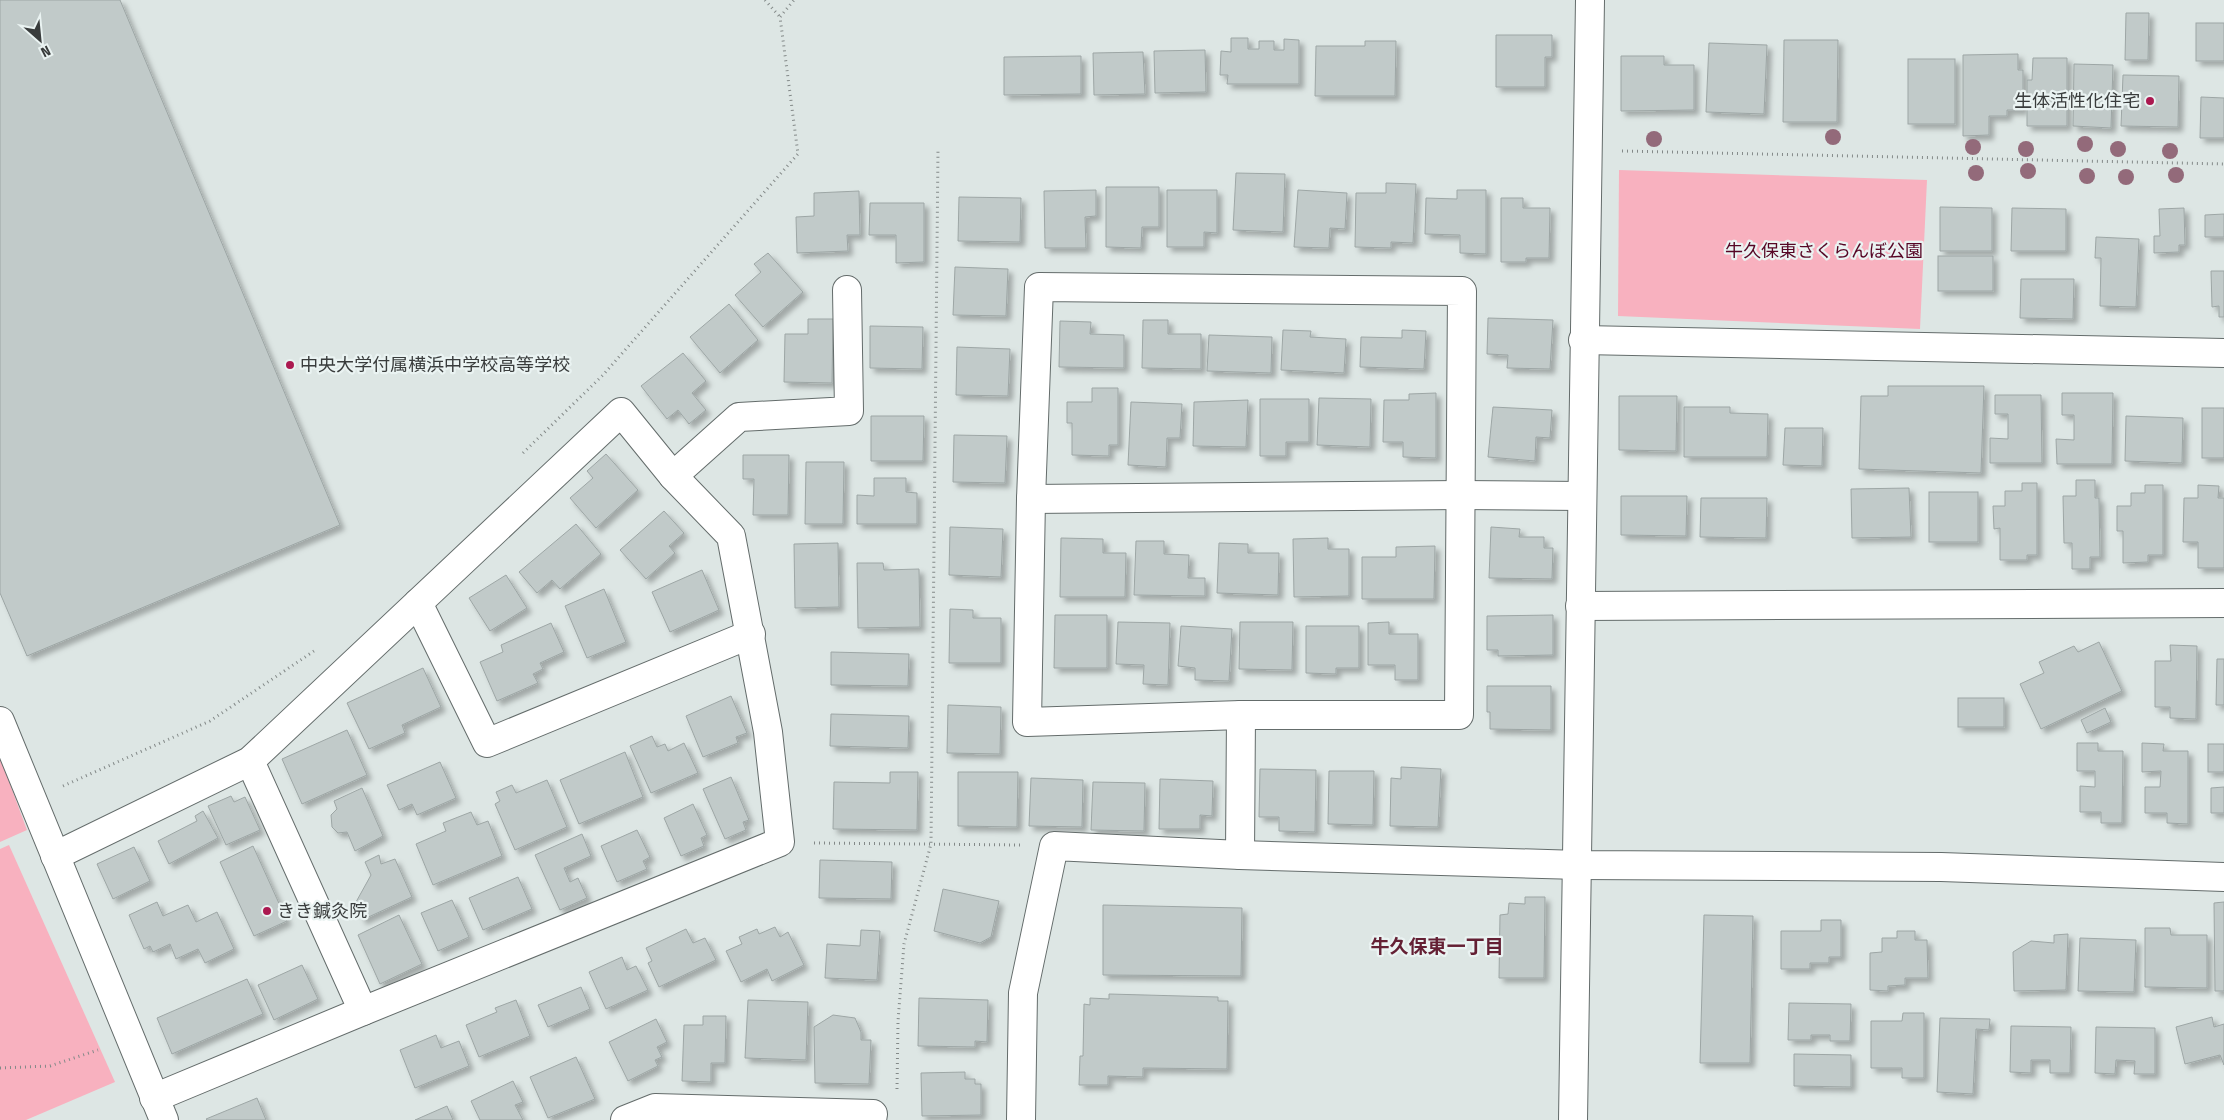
<svg xmlns="http://www.w3.org/2000/svg" width="2224" height="1120" font-family="'Fira Sans Condensed','Noto Sans JP',sans-serif">
<style>
.green{fill:#f8b1bf}
.building{fill:#c1cac9;stroke:#9da6a5;filter:url(#shadow)}
.lines{fill:none;stroke-linecap:round;stroke-linejoin:round}
.minor-casing{stroke:#646c6b;stroke-width:30}
.tertiary-casing{stroke:#646c6b;stroke-width:30}
.path{stroke:#838988;stroke-width:3;stroke-dasharray:1 4;stroke-linecap:butt}
.minor{stroke:#fff;stroke-width:28}
.tertiary{stroke:#fff;stroke-width:28}
.tree{fill:#936a7a}
.poi-dot{fill:#ab1950;stroke:#eaf3f2;stroke-width:2}
.labels{text-anchor:middle;dominant-baseline:central;stroke-width:4.5;stroke-linejoin:round;paint-order:stroke}
.poi-label{font-size:18px;fill:#393c3c;stroke:#eaf3f2;text-anchor:start}
.park-label{font-size:18px;fill:#560524;stroke:#eaf3f2}
.neighbourhood-label{font-size:19px;font-weight:bold;fill:#642034;stroke:#eaf3f2}
</style>
<defs>
<filter id="shadow"><feDropShadow dx="4.5" dy="4.5" stdDeviation="2.5" flood-color="#0004"/></filter>
</defs>
<rect width="100%" height="100%" fill="#dde6e4"/>
<g class="green">
<path d="M1619 170 1927 180 1920 329 1618 316Z"/>
<path d="M0 757 27 830 0 842Z"/>
<path d="M9 845 115 1082 26 1120H0V849Z"/>
</g>
<g class="building">
<path d="M0 0H120L340 525 27 656 0 593Z"/>
<path d="M2126 13H2149L2148 60H2125Z"/>
<rect x="2196" y="23" width="28" height="38"/>
<path d="M1496 35H1552V57H1545V87H1496Z"/>
<path d="M1231 38H1248V49H1259V41H1274V50H1284V39L1299 40V84H1227L1228 75H1220L1221 51 1231 52Z"/>
<path d="M1784 40H1838L1837 122H1783Z"/>
<path d="M1365 41H1396L1395 96H1315L1316 46H1365Z"/>
<path d="M1709 43 1767 45 1764 114 1706 112Z"/>
<path d="M1205 50 1206 92 1155 93 1154 51Z"/>
<path d="M1143 52 1145 94 1094 95 1093 53Z"/>
<path d="M2018 54V70H2023V110H2007V116H1989V135L1963 136V55Z"/>
<path d="M1081 56V94L1004 95V57Z"/>
<path d="M1621 56H1664V65H1694V110L1621 111Z"/>
<path d="M2033 58H2067V126H2027V80H2032Z"/>
<rect x="1908" y="59" width="47" height="65"/>
<path d="M2074 64 2113 65 2111 128 2073 126Z"/>
<path d="M2123 75 2179 76 2178 127 2121 126Z"/>
<path d="M2201 97 2224 98V138H2200Z"/>
<path d="M1236 173 1285 174 1283 232 1233 230Z"/>
<path d="M1386 183 1416 184 1413 243 1391 242V248L1355 247 1356 193H1386Z"/>
<path d="M1106 187H1159V227H1142L1141 248 1106 247Z"/>
<path d="M1096 190V216L1085 217 1086 248H1045L1044 191Z"/>
<path d="M1167 190H1217V233L1204 232V247H1167Z"/>
<path d="M1298 190 1347 193 1345 229 1330 228 1329 248 1294 247Z"/>
<path d="M1457 190H1486V254L1460 253V235L1425 234 1426 198 1457 199Z"/>
<path d="M859 191 860 235H847L848 251 797 253 796 217 814 216V193Z"/>
<path d="M959 197 1021 198 1020 242 958 241Z"/>
<path d="M1501 198H1523V208H1550L1549 258H1526V262H1501Z"/>
<path d="M870 203H924V262L896 263V235H869Z"/>
<path d="M1940 207 1992 208V251H1940Z"/>
<path d="M2012 208 2066 209V251H2011Z"/>
<path d="M2184 208 2185 245H2179V252L2154 253V236H2160L2159 209Z"/>
<path d="M2224 214V237H2205V215Z"/>
<path d="M2096 237 2139 239 2136 307 2100 306 2101 258H2095Z"/>
<path d="M768 253 803 292 763 327 735 295 761 272 754 264Z"/>
<rect x="1938" y="256" width="55" height="35"/>
<path d="M955 267 1008 269 1006 316 953 315Z"/>
<path d="M2211 271H2224V317H2219V306L2212 307Z"/>
<path d="M2021 279H2074L2073 319 2020 318Z"/>
<path d="M729 304 758 340 720 373 690 337Z"/>
<path d="M1488 318 1553 320 1550 369 1507 368 1508 355 1487 354Z"/>
<path d="M808 319H833L832 383 784 382 785 334H808Z"/>
<path d="M1143 320H1168V334H1201V369L1142 368Z"/>
<path d="M1060 321 1091 322 1090 334 1124 335V368L1059 367Z"/>
<path d="M870 326 923 327 922 369 870 368Z"/>
<path d="M1283 330 1311 331 1310 337 1346 339 1344 373 1281 370Z"/>
<path d="M1402 330 1426 331 1424 369 1360 367 1361 337 1402 338Z"/>
<path d="M1209 335 1272 337 1271 373 1207 371Z"/>
<path d="M957 347 1010 349 1008 396 956 395Z"/>
<path d="M683 353 706 381 692 393 706 410 689 424 678 410 667 419 641 386Z"/>
<path d="M1888 386H1984L1981 473 1859 469 1861 396H1888Z"/>
<path d="M1092 388H1118V445H1109V456L1072 455V423H1067V402H1092Z"/>
<path d="M1436 393V458L1403 457V442H1383L1384 400H1409V394Z"/>
<path d="M2062 393H2113L2112 464H2057L2056 439 2074 440V415H2062Z"/>
<path d="M1995 395H2041L2042 463H1990V438L2008 439V414H1995Z"/>
<path d="M1619 396H1677L1676 451 1619 450Z"/>
<path d="M1319 398 1371 399 1370 447 1317 445Z"/>
<path d="M1260 399H1309V442H1286V456H1260Z"/>
<path d="M1248 400 1246 447 1193 446 1194 402Z"/>
<path d="M1131 402 1182 404 1180 438H1167L1166 467 1128 465Z"/>
<path d="M1493 407 1552 410 1550 438 1536 437 1535 461 1488 457Z"/>
<path d="M1684 407H1730V413L1768 414 1767 457H1684Z"/>
<rect x="2202" y="408" width="22" height="50"/>
<path d="M871 416H924L923 461H871Z"/>
<path d="M2126 416 2183 418 2182 463 2125 461Z"/>
<path d="M1785 428H1823L1822 466 1783 465Z"/>
<path d="M954 435 1007 436 1005 483 953 482Z"/>
<path d="M606 454 638 490 596 528 570 498 593 478 587 471Z"/>
<path d="M743 455H789L788 515H753L754 479H743Z"/>
<path d="M806 462H844L843 524H805Z"/>
<path d="M874 478H906V492L917 493V524H857V495L874 496Z"/>
<path d="M2076 480H2095V498H2099L2100 557H2090V569H2072V543H2064L2063 496H2076Z"/>
<path d="M2022 483H2037V555H2027V560H2000V528L1994 529 1993 506H2005V491H2022Z"/>
<path d="M2145 485H2163V555H2148V562L2123 563V531H2117V506H2131V493H2145Z"/>
<path d="M2198 485 2219 486 2218 498H2224V568H2198V542H2183L2184 498H2198Z"/>
<path d="M1909 488 1911 537 1852 538 1851 489Z"/>
<rect x="1929" y="492" width="49" height="50"/>
<path d="M1621 496H1687L1686 536 1621 535Z"/>
<path d="M1701 498H1767L1766 538 1700 537Z"/>
<path d="M664 511 684 533 669 546 675 553 646 579 620 550Z"/>
<path d="M576 524 601 554 560 589 552 580 537 593 519 572Z"/>
<path d="M950 527 1003 529 1001 577 949 575Z"/>
<path d="M1491 527 1520 529 1519 537H1544V548H1553L1552 579 1489 578Z"/>
<path d="M1061 538 1103 539V553H1126L1125 597H1060Z"/>
<path d="M1328 538V549H1349V596L1294 597 1293 539Z"/>
<path d="M1136 541H1164V554L1189 555 1188 578H1205V596L1134 595Z"/>
<path d="M838 543 839 607 795 608 794 544Z"/>
<path d="M1219 543 1248 544V553H1279L1278 595 1217 593Z"/>
<path d="M1435 546 1434 599H1362V557H1396V547Z"/>
<path d="M857 563H883L884 570 919 569 920 627 858 628Z"/>
<path d="M702 570 719 610 670 632 652 592Z"/>
<path d="M506 575 527 608 490 631 469 598Z"/>
<path d="M604 589 626 642 587 658 565 606Z"/>
<path d="M950 609 973 610V618H1001V663H949Z"/>
<path d="M1055 615H1107V668H1054Z"/>
<path d="M1553 615V655L1498 656V650H1487V616Z"/>
<path d="M1118 622 1170 623 1168 685 1143 684 1144 665 1116 664Z"/>
<path d="M1240 622H1293L1292 670 1239 669Z"/>
<path d="M1389 622V634H1418V680H1395V665H1368V623Z"/>
<path d="M551 623 564 652 540 663 543 669 533 674 538 683 497 701 480 662 503 652 501 645Z"/>
<path d="M1181 626 1232 629 1229 681 1195 680V668L1178 666Z"/>
<path d="M1306 626H1359V668H1336V674L1306 673Z"/>
<path d="M2099 642 2122 691 2041 729 2020 684 2044 673 2039 662 2074 646 2078 652Z"/>
<path d="M2170 645 2197 646 2196 719 2170 718V707H2155V661H2171Z"/>
<path d="M831 652 909 654 908 686 831 685Z"/>
<path d="M2217 659H2224V705H2216Z"/>
<path d="M423 668 441 707 402 725 405 733 369 749 347 703Z"/>
<path d="M1487 686H1551V730L1490 729V712H1487Z"/>
<path d="M731 696 747 733 736 737 738 743 703 757 686 716Z"/>
<rect x="1958" y="698" width="46" height="29"/>
<path d="M948 705 1001 707 1000 754 947 753Z"/>
<path d="M2105 708 2111 722 2087 733 2081 720Z"/>
<path d="M831 714 909 716 908 748 830 746Z"/>
<path d="M347 730 367 775 302 804 282 759Z"/>
<path d="M652 736 657 747 665 744 668 751 684 743 698 773 651 793 630 746Z"/>
<path d="M2077 743H2098V751H2123L2122 823H2101V812H2080V786L2095 787V771H2077Z"/>
<path d="M2142 743 2164 744 2163 751H2188V824L2167 823V813H2145V787H2160L2161 771 2142 772Z"/>
<rect x="2208" y="744" width="16" height="28"/>
<path d="M625 752 643 797 579 824 560 780Z"/>
<path d="M440 762 456 798 417 815 412 804 399 810 387 785Z"/>
<path d="M1401 767 1441 769 1438 827 1390 826 1391 778 1401 779Z"/>
<path d="M1260 769 1316 770 1315 832 1279 831V817H1259Z"/>
<path d="M1329 771H1374L1373 825 1328 824Z"/>
<path d="M890 772H918L917 830 833 829 834 782 890 783Z"/>
<path d="M958 772H1018L1017 827 958 826Z"/>
<path d="M731 777 749 820 743 822 746 830 725 839 703 789Z"/>
<path d="M1031 778 1083 780 1082 827 1029 826Z"/>
<path d="M1160 779 1213 781 1212 816 1200 815V829H1159Z"/>
<path d="M547 780 567 827 515 850 495 804 500 801 496 792 512 785 516 793Z"/>
<path d="M1093 782 1145 783 1144 831 1091 830Z"/>
<path d="M2224 787V813H2211V788Z"/>
<path d="M362 788 383 836 355 851 347 832 338 833 332 827 331 815 337 809 334 801Z"/>
<path d="M231 796 234 802 245 797 260 830 226 845 208 806Z"/>
<path d="M693 804 707 835 701 838 704 846 681 856 664 818Z"/>
<path d="M203 811 218 838 169 864 158 841 197 821 195 816Z"/>
<path d="M471 812 477 825 488 821 502 856 433 885 416 844 446 831 443 823Z"/>
<path d="M637 830 650 857 643 861 647 869 617 882 601 846Z"/>
<path d="M582 834 591 856 564 868 570 882 578 878 587 898 560 910 535 855Z"/>
<path d="M253 846 287 921 254 936 220 862Z"/>
<path d="M134 847 150 881 113 899 97 864Z"/>
<path d="M379 855 381 864 395 859 412 897 362 920 356 902 371 875 365 862Z"/>
<path d="M820 860 892 862 891 899 819 898Z"/>
<path d="M518 877 532 909 483 930 469 898Z"/>
<path d="M943 889 999 901 991 937 980 943 934 931Z"/>
<path d="M1525 897H1545L1544 978H1499L1500 915 1508 914 1509 903 1525 904Z"/>
<path d="M452 900 469 937 438 951 421 913Z"/>
<path d="M157 902 163 916 188 905 196 922 217 912 234 949 205 963 198 949 176 959 170 944 153 952 150 946 144 949 129 915Z"/>
<path d="M2224 902V991H2215L2214 903Z"/>
<path d="M1103 905 1242 908 1241 976 1103 975Z"/>
<path d="M399 915 422 964 380 984 358 935Z"/>
<path d="M1704 915 1753 916 1750 1063H1700Z"/>
<path d="M1821 920H1841V957H1829V963H1810V969H1781V931H1821Z"/>
<path d="M775 927 780 937 788 932 804 965 772 981 767 969 741 982 726 951 742 944 739 937 757 929 759 934Z"/>
<path d="M2145 928H2170L2171 935H2207V988L2145 987Z"/>
<path d="M686 929 693 943 705 938 716 960 659 987 648 963 652 961 646 948Z"/>
<path d="M861 930 880 931 877 980 825 978 827 944 860 946Z"/>
<path d="M1897 931H1915V940H1927L1928 978H1905V985L1888 986V991L1870 990V953L1882 952V938H1897Z"/>
<path d="M2068 934 2066 990 2014 991 2013 952 2031 941 2054 943V935Z"/>
<path d="M2080 938 2136 940 2134 992 2078 991Z"/>
<path d="M622 957 627 970 636 966 648 990 606 1009 589 972Z"/>
<path d="M302 965 318 999 274 1020 258 985Z"/>
<path d="M247 979 263 1014 172 1054 157 1018Z"/>
<path d="M581 987 590 1009 548 1027 538 1005Z"/>
<path d="M1109 994 1218 997V1001H1228L1227 1069 1143 1068V1077L1108 1076V1085H1079L1080 1056H1083L1084 1004 1090 1005V998L1109 999Z"/>
<path d="M919 998 988 1000 987 1042 975 1041V1047L918 1046Z"/>
<path d="M516 1000 530 1036 479 1057 466 1025 497 1012 495 1008Z"/>
<path d="M748 1000 808 1002 806 1060 745 1058Z"/>
<path d="M1789 1003 1851 1004 1850 1041H1830V1035H1811V1040H1788Z"/>
<path d="M1903 1013H1924V1078H1902V1068H1871V1021H1902Z"/>
<path d="M833 1015 855 1018 861 1032V1040H871L869 1084 815 1083 814 1027Z"/>
<path d="M703 1016H726L725 1063H711V1082L682 1081 684 1025H703Z"/>
<path d="M2212 1017 2214 1027 2224 1024V1065L2220 1055 2185 1064 2176 1027Z"/>
<path d="M1940 1018 1990 1019 1989 1030 1976 1029 1973 1094 1937 1092Z"/>
<path d="M656 1019 667 1042 657 1047 662 1057 655 1060 658 1066 628 1081 609 1042Z"/>
<path d="M2011 1026 2071 1027 2070 1073H2050V1060H2031V1073L2010 1072Z"/>
<path d="M2096 1027 2155 1028V1074H2134L2135 1061 2116 1060 2115 1074 2095 1073Z"/>
<path d="M436 1035 441 1048 459 1041 469 1066 415 1088 400 1050Z"/>
<path d="M1794 1054 1851 1055V1087L1794 1086Z"/>
<path d="M576 1057 595 1099 548 1118 530 1077Z"/>
<path d="M965 1072V1079H975V1084H981V1115L922 1116 921 1073Z"/>
<path d="M513 1081 523 1102 515 1105 523 1120H480L471 1101Z"/>
<path d="M257 1098 266 1120H207L206 1119Z"/>
<path d="M447 1106 453 1120H415Z"/>
</g>
<g class="lines">
<g class="minor-casing">
<g id="minor">
<path d="M1039 287 1462 291 1459 715H1241L1027 722 1031 499Z"/>
<path d="M1583 340 2224 353"/>
<path d="M673 476 739 417 849 411 847 290"/>
<path d="M1031 499 1460 495 1582 496"/>
<path d="M418 603 487 743 751 634"/>
<path d="M1580 606 2224 603"/>
<path d="M0 721 164 1120"/>
<path d="M250 761 363 1011"/>
<path d="M1240 855 1241 715"/>
<path d="M55 856 250 761 621 412 673 476 731 536 768 732 780 842 363 1011 154 1098"/>
<path d="M625 1120 655 1108 873 1114 872 1120"/>
<path d="M1021 1120 1023 993 1054 846 1240 855 1579 865 1941 867 2224 877"/>
</g>
</g>
<g class="tertiary-casing">
<path id="tertiary" d="M1573 1120C1581 747 1582 373 1590 0"/>
</g>
<g class="path">
<path d="M765 0 780 17"/>
<path d="M1622 151 2224 164"/>
<path d="M523 453 604 374 798 154 780 17 794 0"/>
<path d="M63 786 210 721 314 651"/>
<path d="M814 843 1020 845"/>
<path d="M0 1068 50 1066 98 1050"/>
<path d="M897 1089 898 1021 904 944 931 844 938 149"/>
</g>
<use href="#minor" class="minor"/>
<use href="#tertiary" class="tertiary"/>
</g>
<g class="tree">
<circle cx="1833" cy="137" r="8"/>
<circle cx="1654" cy="139" r="8"/>
<circle cx="2085" cy="144" r="8"/>
<circle cx="1973" cy="147" r="8"/>
<circle cx="2026" cy="149" r="8"/>
<circle cx="2118" cy="149" r="8"/>
<circle cx="2170" cy="151" r="8"/>
<circle cx="2028" cy="171" r="8"/>
<circle cx="1976" cy="173" r="8"/>
<circle cx="2176" cy="175" r="8"/>
<circle cx="2087" cy="176" r="8"/>
<circle cx="2126" cy="177" r="8"/>
</g>
<g class="poi-dot">
<circle cx="2150" cy="101" r="5"/>
<circle cx="290" cy="365" r="5"/>
<circle cx="267" cy="911" r="5"/>
</g>
<g class="labels">
<g class="poi-label">
<text x="2140" y="101" text-anchor="end">生体活性化住宅</text>
<text x="300" y="365">中央大学付属横浜中学校高等学校</text>
<text x="277" y="911">きき鍼灸院</text>
</g>
<g class="park-label">
<text x="1824" y="251">牛久保東さくらんぼ公園</text>
</g>
<g class="neighbourhood-label">
<text x="1437" y="946">牛久保東一丁目</text>
</g>
</g>
<g transform="translate(40 40) rotate(153)" stroke="#eaf3f2" stroke-width="4" paint-order="stroke">
<path d="M0-4L9 19L0 12L-9 19Z" fill="#393c3c"/>
<text y="-8" font-size="14" font-weight="bold" text-anchor="middle" fill="#393c3c">N</text>
</g>
</svg>
